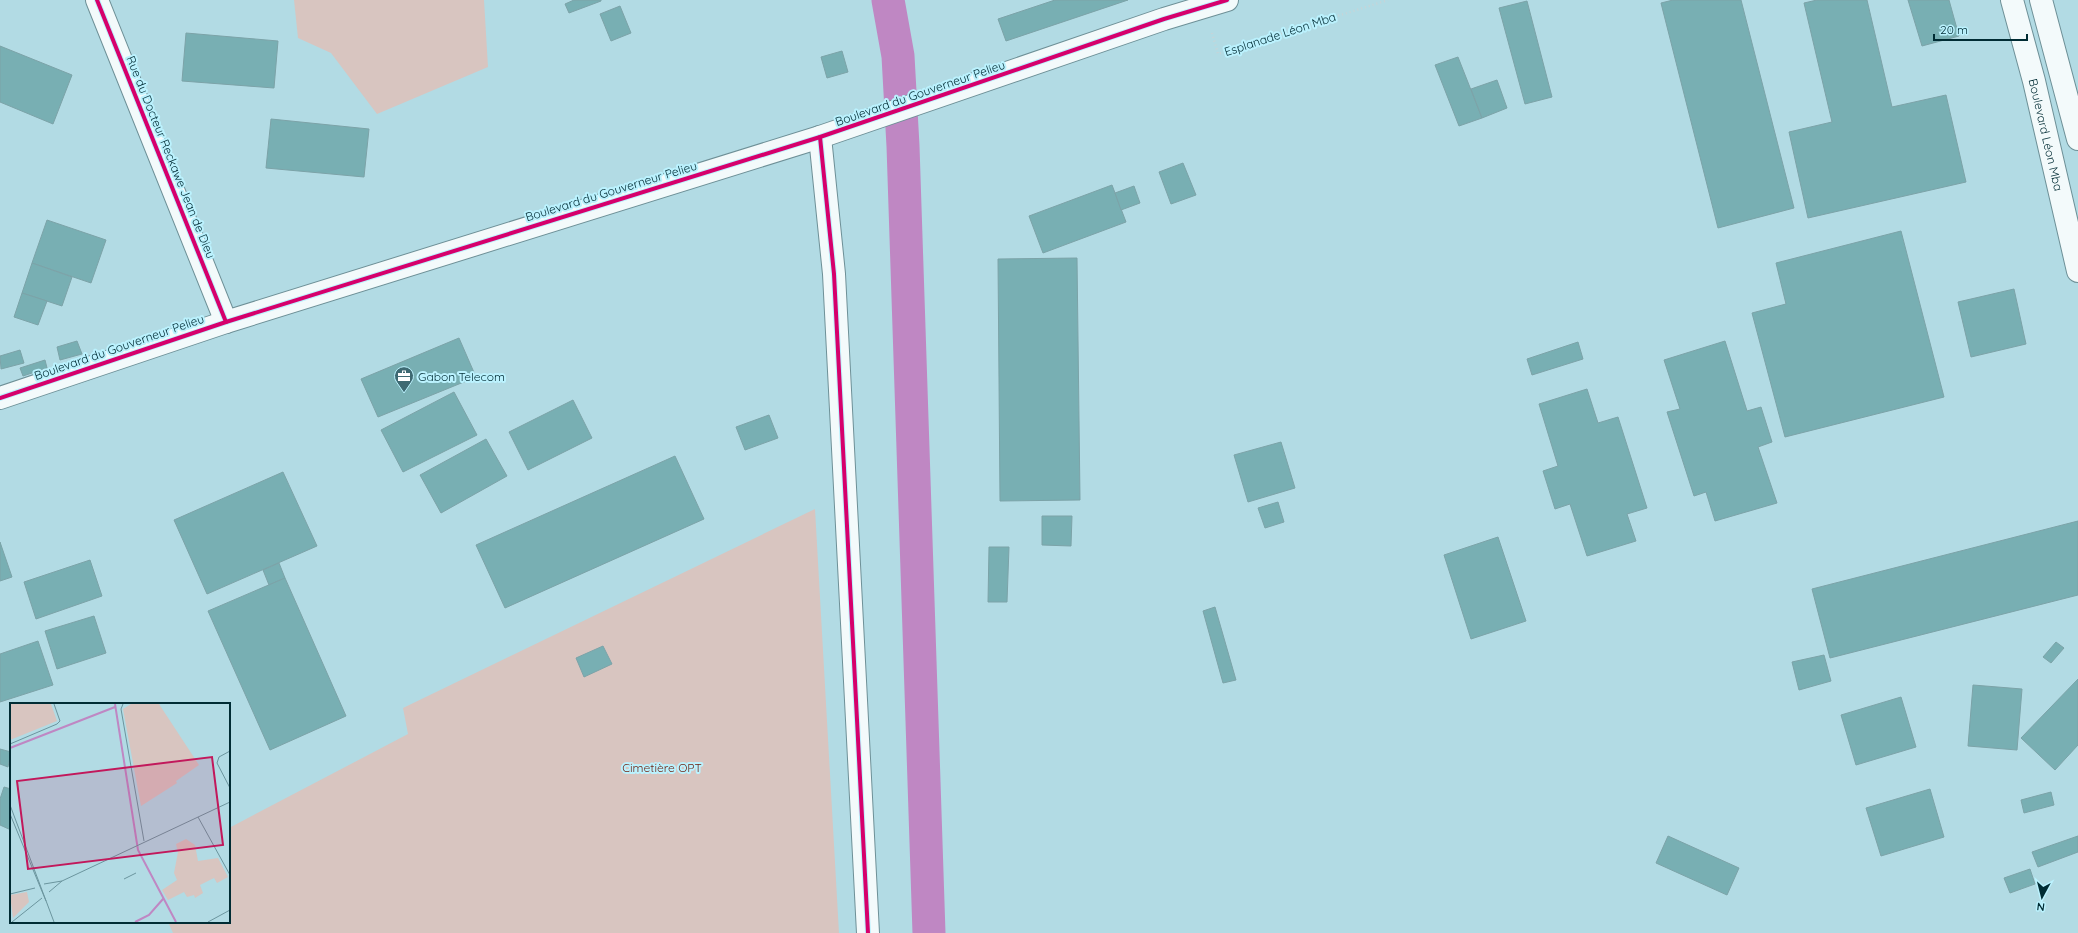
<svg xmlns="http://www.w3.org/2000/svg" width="2078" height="933" font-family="Quicksand,sans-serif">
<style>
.green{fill:#d8c5c0}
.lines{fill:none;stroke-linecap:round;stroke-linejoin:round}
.canal{stroke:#bf87c3;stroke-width:33}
.building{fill:#78afb3;stroke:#7ca3a8}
.minor-casing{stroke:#6e9097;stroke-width:24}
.tertiary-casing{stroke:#6e9097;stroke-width:24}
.path{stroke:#c7d4d7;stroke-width:2.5;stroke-dasharray:1 3;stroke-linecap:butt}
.minor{stroke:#f3fafb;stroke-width:22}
.tertiary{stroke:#f3fafb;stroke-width:22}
.cycleway-casing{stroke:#bbf2fe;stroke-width:6}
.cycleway{stroke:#d6006c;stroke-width:4}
.labels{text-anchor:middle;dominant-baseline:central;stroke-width:4;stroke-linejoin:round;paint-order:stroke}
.street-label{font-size:12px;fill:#002c34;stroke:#bbf2fe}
.poi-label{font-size:12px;fill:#002c34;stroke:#bbf2fe;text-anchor:start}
.park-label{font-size:12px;fill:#6d1e0d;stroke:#bbf2fe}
.inset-river{fill:none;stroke:#bf87c3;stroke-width:2}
.inset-road{fill:none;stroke:#6b959e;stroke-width:1}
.view{fill:#c2185b;fill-opacity:0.15;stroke:#c2185b;stroke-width:2}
.inset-edge{fill:none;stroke:#002c34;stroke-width:2}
</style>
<rect width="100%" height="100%" fill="#b2dbe4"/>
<g class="green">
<path d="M294 0H484L488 67 377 114 331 53 298 38Z"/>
<path d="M815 509 839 933H173L168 922H229V828L408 734 403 708Z"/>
</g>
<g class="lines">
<path class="canal" d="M888 0 898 56 903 146 929 933"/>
</g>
<g class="building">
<path d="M574 0H601V1L569 13 565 4Z"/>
<path d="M1055 0H1128L1006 41 998 19Z"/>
<path d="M1673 0H1741L1794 208 1718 228 1661 3Z"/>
<path d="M1817 0H1867L1892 107 1946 95 1966 182 1808 218 1789 132 1832 122 1804 3Z"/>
<path d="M1908 0H1949L1959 36 1922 46Z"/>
<path d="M1527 1 1552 97 1525 104 1499 8Z"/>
<path d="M620 6 631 33 611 41 600 14Z"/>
<path d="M186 33 278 41 274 88 182 81Z"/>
<path d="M0 46 72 75 53 124 0 102Z"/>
<path d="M842 51 848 72 827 78 821 57Z"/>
<path d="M1458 57 1482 118 1459 126 1435 65Z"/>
<path d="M1497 80 1507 108 1482 118 1471 89Z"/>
<path d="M271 119 369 129 364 177 266 168Z"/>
<path d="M1183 163 1196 195 1171 204 1159 172Z"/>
<path d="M1112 185 1126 222 1043 253 1029 216Z"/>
<path d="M1134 186 1140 203 1121 210 1115 193Z"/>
<path d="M47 220 106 240 91 283 32 263Z"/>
<path d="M1901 231 1944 397 1785 437 1752 313 1786 304 1776 263Z"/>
<path d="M1077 258 1080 500 1000 501 998 259Z"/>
<path d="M32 263 72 277 62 306 22 293Z"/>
<path d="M2014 289 2026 344 1971 357 1958 302Z"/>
<path d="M22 293 47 301 38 325 14 317Z"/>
<path d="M459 338 476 377 378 417 361 379Z"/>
<path d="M77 341 82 354 60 360 57 347Z"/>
<path d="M1725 341 1747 411 1761 407 1772 442 1758 447 1777 503 1715 521 1706 492 1694 496 1667 412 1680 409 1664 360Z"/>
<path d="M1578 342 1583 359 1532 375 1527 359Z"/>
<path d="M20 350 24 363 1 369 0 356Z"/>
<path d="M45 360 47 368 23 376 20 368Z"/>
<path d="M1587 389 1598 423 1618 417 1647 508 1627 514 1636 541 1587 556 1570 504 1555 509 1543 471 1558 466 1539 404Z"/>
<path d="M454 392 477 435 403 472 381 430Z"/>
<path d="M573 400 592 438 528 470 509 432Z"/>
<path d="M769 415 778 438 745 450 736 427Z"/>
<path d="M486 439 507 476 441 513 420 475Z"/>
<path d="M1281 442 1295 488 1248 502 1234 455Z"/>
<path d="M675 456 704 519 505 608 476 545Z"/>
<path d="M283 472 317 546 207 594 174 520Z"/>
<path d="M1278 502 1284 522 1265 528 1258 508Z"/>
<path d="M1042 516H1072L1071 546 1042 545Z"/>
<path d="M2078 521V595L1830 658 1812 589Z"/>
<path d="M1498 537 1526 621 1471 639 1444 555Z"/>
<path d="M0 542 12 577 0 581Z"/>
<path d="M989 547H1009L1007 602H988Z"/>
<path d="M90 560 102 596 36 619 24 582Z"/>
<path d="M279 563 285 578 269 585 263 570Z"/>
<path d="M285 578 346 716 270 750 208 611Z"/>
<path d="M1215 607 1236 680 1223 683 1203 611Z"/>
<path d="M94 616 106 653 57 669 45 631Z"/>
<path d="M38 641 53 685 0 702V654Z"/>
<path d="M2056 642 2064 648 2051 663 2043 657Z"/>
<path d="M603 646 612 664 584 677 576 658Z"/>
<path d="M1824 655 1831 681 1799 690 1792 662Z"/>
<path d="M2078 679V745L2055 770 2021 738Z"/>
<path d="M1973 685 2022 689 2017 750 1968 746Z"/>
<path d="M1901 697 1916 747 1856 765 1841 715Z"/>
<path d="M0 749 11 752 8 767 0 764Z"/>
<path d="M4 787 11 789V830L0 825V799Z"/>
<path d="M1930 789 1944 837 1881 856 1866 808Z"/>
<path d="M2051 792 2054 805 2024 813 2021 800Z"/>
<path d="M1668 836 1739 868 1727 895 1656 863Z"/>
<path d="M2078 836V852L2038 867 2032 852Z"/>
<path d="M2030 869 2035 884 2010 893 2004 878Z"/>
</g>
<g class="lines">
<g class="minor-casing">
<g id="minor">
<path d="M97 0 226 322"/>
<path d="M820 137 834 274 868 933"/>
</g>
</g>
<g class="tertiary-casing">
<g id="tertiary">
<path id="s1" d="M2012 0 2034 81 2078 271"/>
<path d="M2041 0 2078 139"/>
<path d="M0 398 226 322 820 137 1164 19 1227 0"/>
</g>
</g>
<path class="path" d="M1212 33 1218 54 1388 0"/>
<use href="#minor" class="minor"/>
<use href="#tertiary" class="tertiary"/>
<g class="cycleway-casing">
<g id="cycleway">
<path d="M97 0 226 322"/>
<path d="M820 137 834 274 868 933"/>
<path d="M0 398 226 322 820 137 1164 19 1227 0"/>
</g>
</g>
<use href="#cycleway" class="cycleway"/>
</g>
<defs>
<g id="office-pin" transform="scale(1)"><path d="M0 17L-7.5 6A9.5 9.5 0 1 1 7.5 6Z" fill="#3e6972" stroke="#bbf2fe"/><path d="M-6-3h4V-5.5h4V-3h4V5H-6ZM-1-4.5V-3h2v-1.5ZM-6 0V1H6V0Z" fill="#fff"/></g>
</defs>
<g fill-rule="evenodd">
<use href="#office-pin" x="404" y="376"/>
</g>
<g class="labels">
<g class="street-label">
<text transform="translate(1280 34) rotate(-18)">Esplanade Léon Mba</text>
<text transform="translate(920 93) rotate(-19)">Boulevard du Gouverneur Pelieu</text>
<text stroke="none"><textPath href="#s1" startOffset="139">Boulevard Léon Mba</textPath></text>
<text transform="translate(171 157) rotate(68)">Rue du Docteur Reckawe Jean de Dieu</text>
<text transform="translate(611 191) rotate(-17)">Boulevard du Gouverneur Pelieu</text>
<text transform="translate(119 347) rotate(-19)">Boulevard du Gouverneur Pelieu</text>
</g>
<g class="poi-label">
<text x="418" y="376">Gabon Telecom</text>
</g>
<g class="park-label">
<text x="662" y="767">Cimetière OPT</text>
</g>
</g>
<g transform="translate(10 703)">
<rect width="220" height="220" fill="#b2dbe4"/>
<path d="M0 1H41L47 18 0 37ZM121 1H149L189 62 166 78 167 80 131 103 113 6ZM176 136 185 142 188 158 208 155 218 174 207 180 204 175 190 182 193 190 185 195 184 192 177 194 174 189 158 197 152 187 167 177 164 170 168 149 166 141ZM17 189 19 199 3 215 0 192Z" fill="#d8c5c0"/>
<path class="inset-river" d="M105 1 128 147 166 219M0 45 105 4M125 219 139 212 153 196"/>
<path class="inset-road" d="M113 1 111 6 134 138M0 41 47 21 50 18 44 1M220 48 209 54 207 60 220 85M0 102 44 219M0 111 36 198M188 114 220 172M114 176 126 170M34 181 52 178M39 189 52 178 220 99M0 191 25 185M2 219 32 195M198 219 220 207"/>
<path class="view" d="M202 54 213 142 18 166 7 78Z"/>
<rect width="220" height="220" class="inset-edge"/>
</g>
<g transform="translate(2042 897) rotate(187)" stroke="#bbf2fe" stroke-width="3" paint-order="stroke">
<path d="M0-3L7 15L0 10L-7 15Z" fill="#002c34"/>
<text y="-6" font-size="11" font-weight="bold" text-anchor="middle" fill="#002c34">N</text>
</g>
<path d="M1934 34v6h93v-6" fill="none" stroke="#002c34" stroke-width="2"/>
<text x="1940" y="34" font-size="12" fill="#002c34" stroke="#bbf2fe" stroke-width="3" paint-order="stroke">20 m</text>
</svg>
